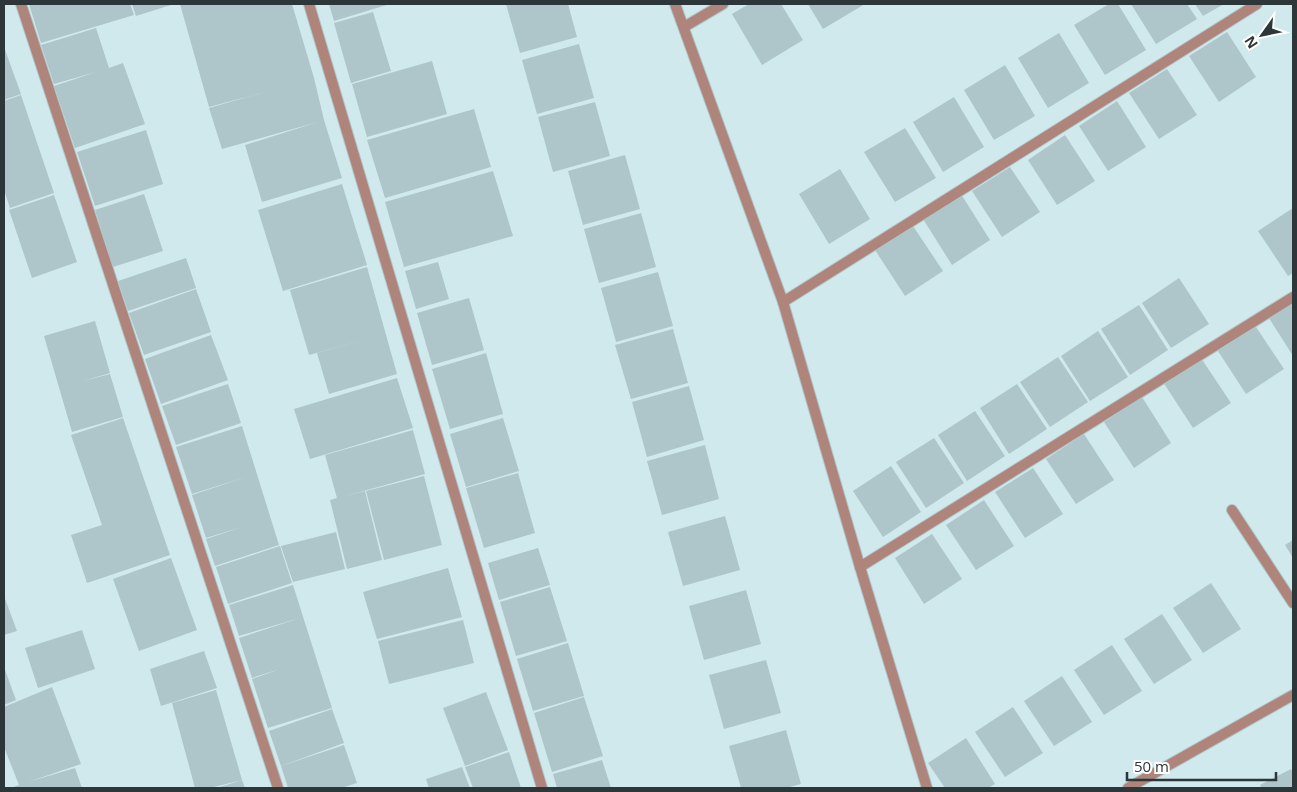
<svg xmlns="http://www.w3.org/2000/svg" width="1297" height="792" font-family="'Open Sans',sans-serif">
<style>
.building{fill:#aec6ca}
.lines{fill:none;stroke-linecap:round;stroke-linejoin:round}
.minor-casing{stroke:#afc5c9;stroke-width:12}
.tertiary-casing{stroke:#afc5c9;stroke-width:12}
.minor{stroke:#ae847b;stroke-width:10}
.tertiary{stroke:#ae847b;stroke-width:10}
</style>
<rect width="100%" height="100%" fill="#cfe9ed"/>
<g class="building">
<path d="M29 4H130L134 15 41 43Z"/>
<path d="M132 4H174L136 16Z"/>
<path d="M180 4H292L314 78 324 120 342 178 262 202 245 145 318 122 222 149 209 108 265 92 209 107Z"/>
<path d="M329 4H390L334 21Z"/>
<path d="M506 4H568L577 37 520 53Z"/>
<path d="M749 4H781L803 40 762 65 732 14Z"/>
<path d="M808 4H865L823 29Z"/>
<path d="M1109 4H1118L1146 50 1105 75 1074 25Z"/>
<path d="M1131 4H1187L1197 19 1156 44Z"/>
<path d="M1195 4H1224L1203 16Z"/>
<path d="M373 12 391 71 351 83 334 23Z"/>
<path d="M96 28 109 68 123 63 145 124 75 148 54 86 96 72 54 84 41 45Z"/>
<path d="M1227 32 1256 77 1219 102 1189 56Z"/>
<path d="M1059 33 1089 83 1048 108 1018 58Z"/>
<path d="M579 44 594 98 537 114 522 60Z"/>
<path d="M4 47 21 94 4 100Z"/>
<path d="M432 61 447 114 367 137 352 84Z"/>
<path d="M1005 65 1035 116 994 140 964 90Z"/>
<path d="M1167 69 1197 115 1159 139 1129 93Z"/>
<path d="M21 95 54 193 10 208 4 190V101Z"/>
<path d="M954 97 984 147 943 172 913 122Z"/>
<path d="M1117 101 1146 147 1108 171 1079 126Z"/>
<path d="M595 102 610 156 553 172 538 117Z"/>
<path d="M474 109 491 167 385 198 367 140Z"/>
<path d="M905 128 936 178 895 202 864 152Z"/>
<path d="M146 130 163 184 95 206 77 152Z"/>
<path d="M1065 135 1095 181 1057 205 1028 160Z"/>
<path d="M625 155 640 209 583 225 568 171Z"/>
<path d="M1010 167 1040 212 1002 237 972 191Z"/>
<path d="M840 169 870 219 829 244 799 194Z"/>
<path d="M493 171 513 236 404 267 385 202Z"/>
<path d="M342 184 367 265 283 291 258 210Z"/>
<path d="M144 194 163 251 113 267 95 210Z"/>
<path d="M961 194 990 240 952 265 923 219Z"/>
<path d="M54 195 77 262 32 278 9 210Z"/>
<path d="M1293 208V273L1288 276 1258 231Z"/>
<path d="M641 213 656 267 599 283 584 229Z"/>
<path d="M913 226 943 271 905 296 875 250Z"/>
<path d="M186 258 196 288 128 311 118 281Z"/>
<path d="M438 262 449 299 416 309 405 271Z"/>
<path d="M367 267 397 374 329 394 317 353 366 339 309 355 290 290Z"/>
<path d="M658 272 673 326 616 342 601 288Z"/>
<path d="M1179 278 1209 324 1171 348 1142 303Z"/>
<path d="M196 289 211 332 144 355 129 313Z"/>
<path d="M469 298 484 350 432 365 417 313Z"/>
<path d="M1293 299V356L1267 315Z"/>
<path d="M1139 305 1168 350 1130 375 1101 329Z"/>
<path d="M95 321 110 373 83 381 110 374 123 417 72 432 44 336Z"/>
<path d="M1254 324 1284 369 1246 394 1216 348Z"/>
<path d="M673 329 688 383 631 399 615 345Z"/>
<path d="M1098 331 1128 377 1090 401 1061 356Z"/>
<path d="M211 335 228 380 161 404 145 359Z"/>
<path d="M486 353 503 414 450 429 432 369Z"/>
<path d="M1058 357 1088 402 1050 427 1020 382Z"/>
<path d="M1201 358 1231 403 1193 428 1163 382Z"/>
<path d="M397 378 413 428 310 459 294 409Z"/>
<path d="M228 384 241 423 176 445 162 406Z"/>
<path d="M1017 384 1047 429 1009 454 980 408Z"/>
<path d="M689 386 704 440 647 457 632 402Z"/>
<path d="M1142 397 1171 443 1134 468 1104 422Z"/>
<path d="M975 411 1005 456 967 481 938 435Z"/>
<path d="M123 418 170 555 87 583 71 535 102 525 71 435Z"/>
<path d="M503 418 519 471 466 487 450 434Z"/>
<path d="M242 426 279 545 215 566 206 539 242 527 206 538 192 495 246 477 192 494 176 447Z"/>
<path d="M413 430 425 474 342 497 365 491 382 560 347 569 330 500 337 498 325 455Z"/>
<path d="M1084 434 1114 480 1076 504 1046 459Z"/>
<path d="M934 438 964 483 926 508 896 462Z"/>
<path d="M705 445 719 499 662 515 647 461Z"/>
<path d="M891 466 921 512 883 537 853 491Z"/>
<path d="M1033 468 1063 514 1025 538 995 492Z"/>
<path d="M518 473 535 533 484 548 466 488Z"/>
<path d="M424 476 442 545 384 560 366 491Z"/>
<path d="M984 500 1014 546 976 570 946 525Z"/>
<path d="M725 516 740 570 683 586 668 532Z"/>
<path d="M336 532 345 569 293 582 281 546Z"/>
<path d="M932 534 962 579 924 604 895 558Z"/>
<path d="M1293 540V558L1285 545Z"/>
<path d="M280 546 292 583 228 604 216 567Z"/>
<path d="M538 548 550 585 499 600 488 563Z"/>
<path d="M171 558 197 630 139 651 113 579Z"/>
<path d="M448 568 462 617 377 639 363 592Z"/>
<path d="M1211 583 1241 629 1203 653 1173 608Z"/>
<path d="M293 585 332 708 268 728 252 679 280 669 252 678 239 638 300 618 239 636 229 605Z"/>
<path d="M550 587 567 641 516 656 500 602Z"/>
<path d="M746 590 761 644 704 660 689 606Z"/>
<path d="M4 596 17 631 4 635Z"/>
<path d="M1162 614 1192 660 1154 684 1124 639Z"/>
<path d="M463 620 474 663 389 684 378 641Z"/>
<path d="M82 630 95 669 38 688 25 648Z"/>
<path d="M568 643 584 696 533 711 517 659Z"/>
<path d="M1112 645 1142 691 1104 715 1074 670Z"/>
<path d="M204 651 217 688 161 706 150 669Z"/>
<path d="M766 660 781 713 724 729 709 675Z"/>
<path d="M4 667 16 700 4 705Z"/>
<path d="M1062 676 1092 722 1054 746 1024 701Z"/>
<path d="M52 687 81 764 28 782 75 768 82 788H11L19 785 4 747V707Z"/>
<path d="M216 690 242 780 210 788H195L172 703Z"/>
<path d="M486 692 508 750 465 766 443 708Z"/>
<path d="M584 697 603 756 552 772 534 713Z"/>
<path d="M1013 707 1043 753 1005 777 975 732Z"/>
<path d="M332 709 344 743 281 766 269 731Z"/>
<path d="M786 730 801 784 786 788H741L729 746Z"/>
<path d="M966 738 995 784 988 788H945L928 763Z"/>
<path d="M344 745 357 783 341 788H288L281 766Z"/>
<path d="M509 752 521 788H473L465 767Z"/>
<path d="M602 760 611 788H557L553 774Z"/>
<path d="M462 767 470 788H429L426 779Z"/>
<path d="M1291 769 1293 773V788H1262L1260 785Z"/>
<path d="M242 780 245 788H217Z"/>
</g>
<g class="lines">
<g class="minor-casing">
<g id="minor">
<path d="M21 4 278 788"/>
<path d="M309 4 542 788"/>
<path d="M684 27 723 4"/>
<path d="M783 302 1257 4"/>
<path d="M1232 510 1293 603"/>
<path d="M860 567 1293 297"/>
<path d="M1128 788 1293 695"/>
</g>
</g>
<g class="tertiary-casing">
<path id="tertiary" d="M675 4 783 302 860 567 927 788"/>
</g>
<use href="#minor" class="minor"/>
<use href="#tertiary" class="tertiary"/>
</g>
<rect width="1297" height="792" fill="none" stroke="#2d3638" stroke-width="10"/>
<g transform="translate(1262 35) rotate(237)" stroke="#ffffff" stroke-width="4" paint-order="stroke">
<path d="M0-4L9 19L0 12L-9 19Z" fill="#2d3638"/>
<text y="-8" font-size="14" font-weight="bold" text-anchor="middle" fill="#2d3638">N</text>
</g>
<path d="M1127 772v8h149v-8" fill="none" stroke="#2d3638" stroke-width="2.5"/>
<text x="1134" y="772" font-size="15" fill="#2d3638" stroke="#ffffff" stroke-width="4" paint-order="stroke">50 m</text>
</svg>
